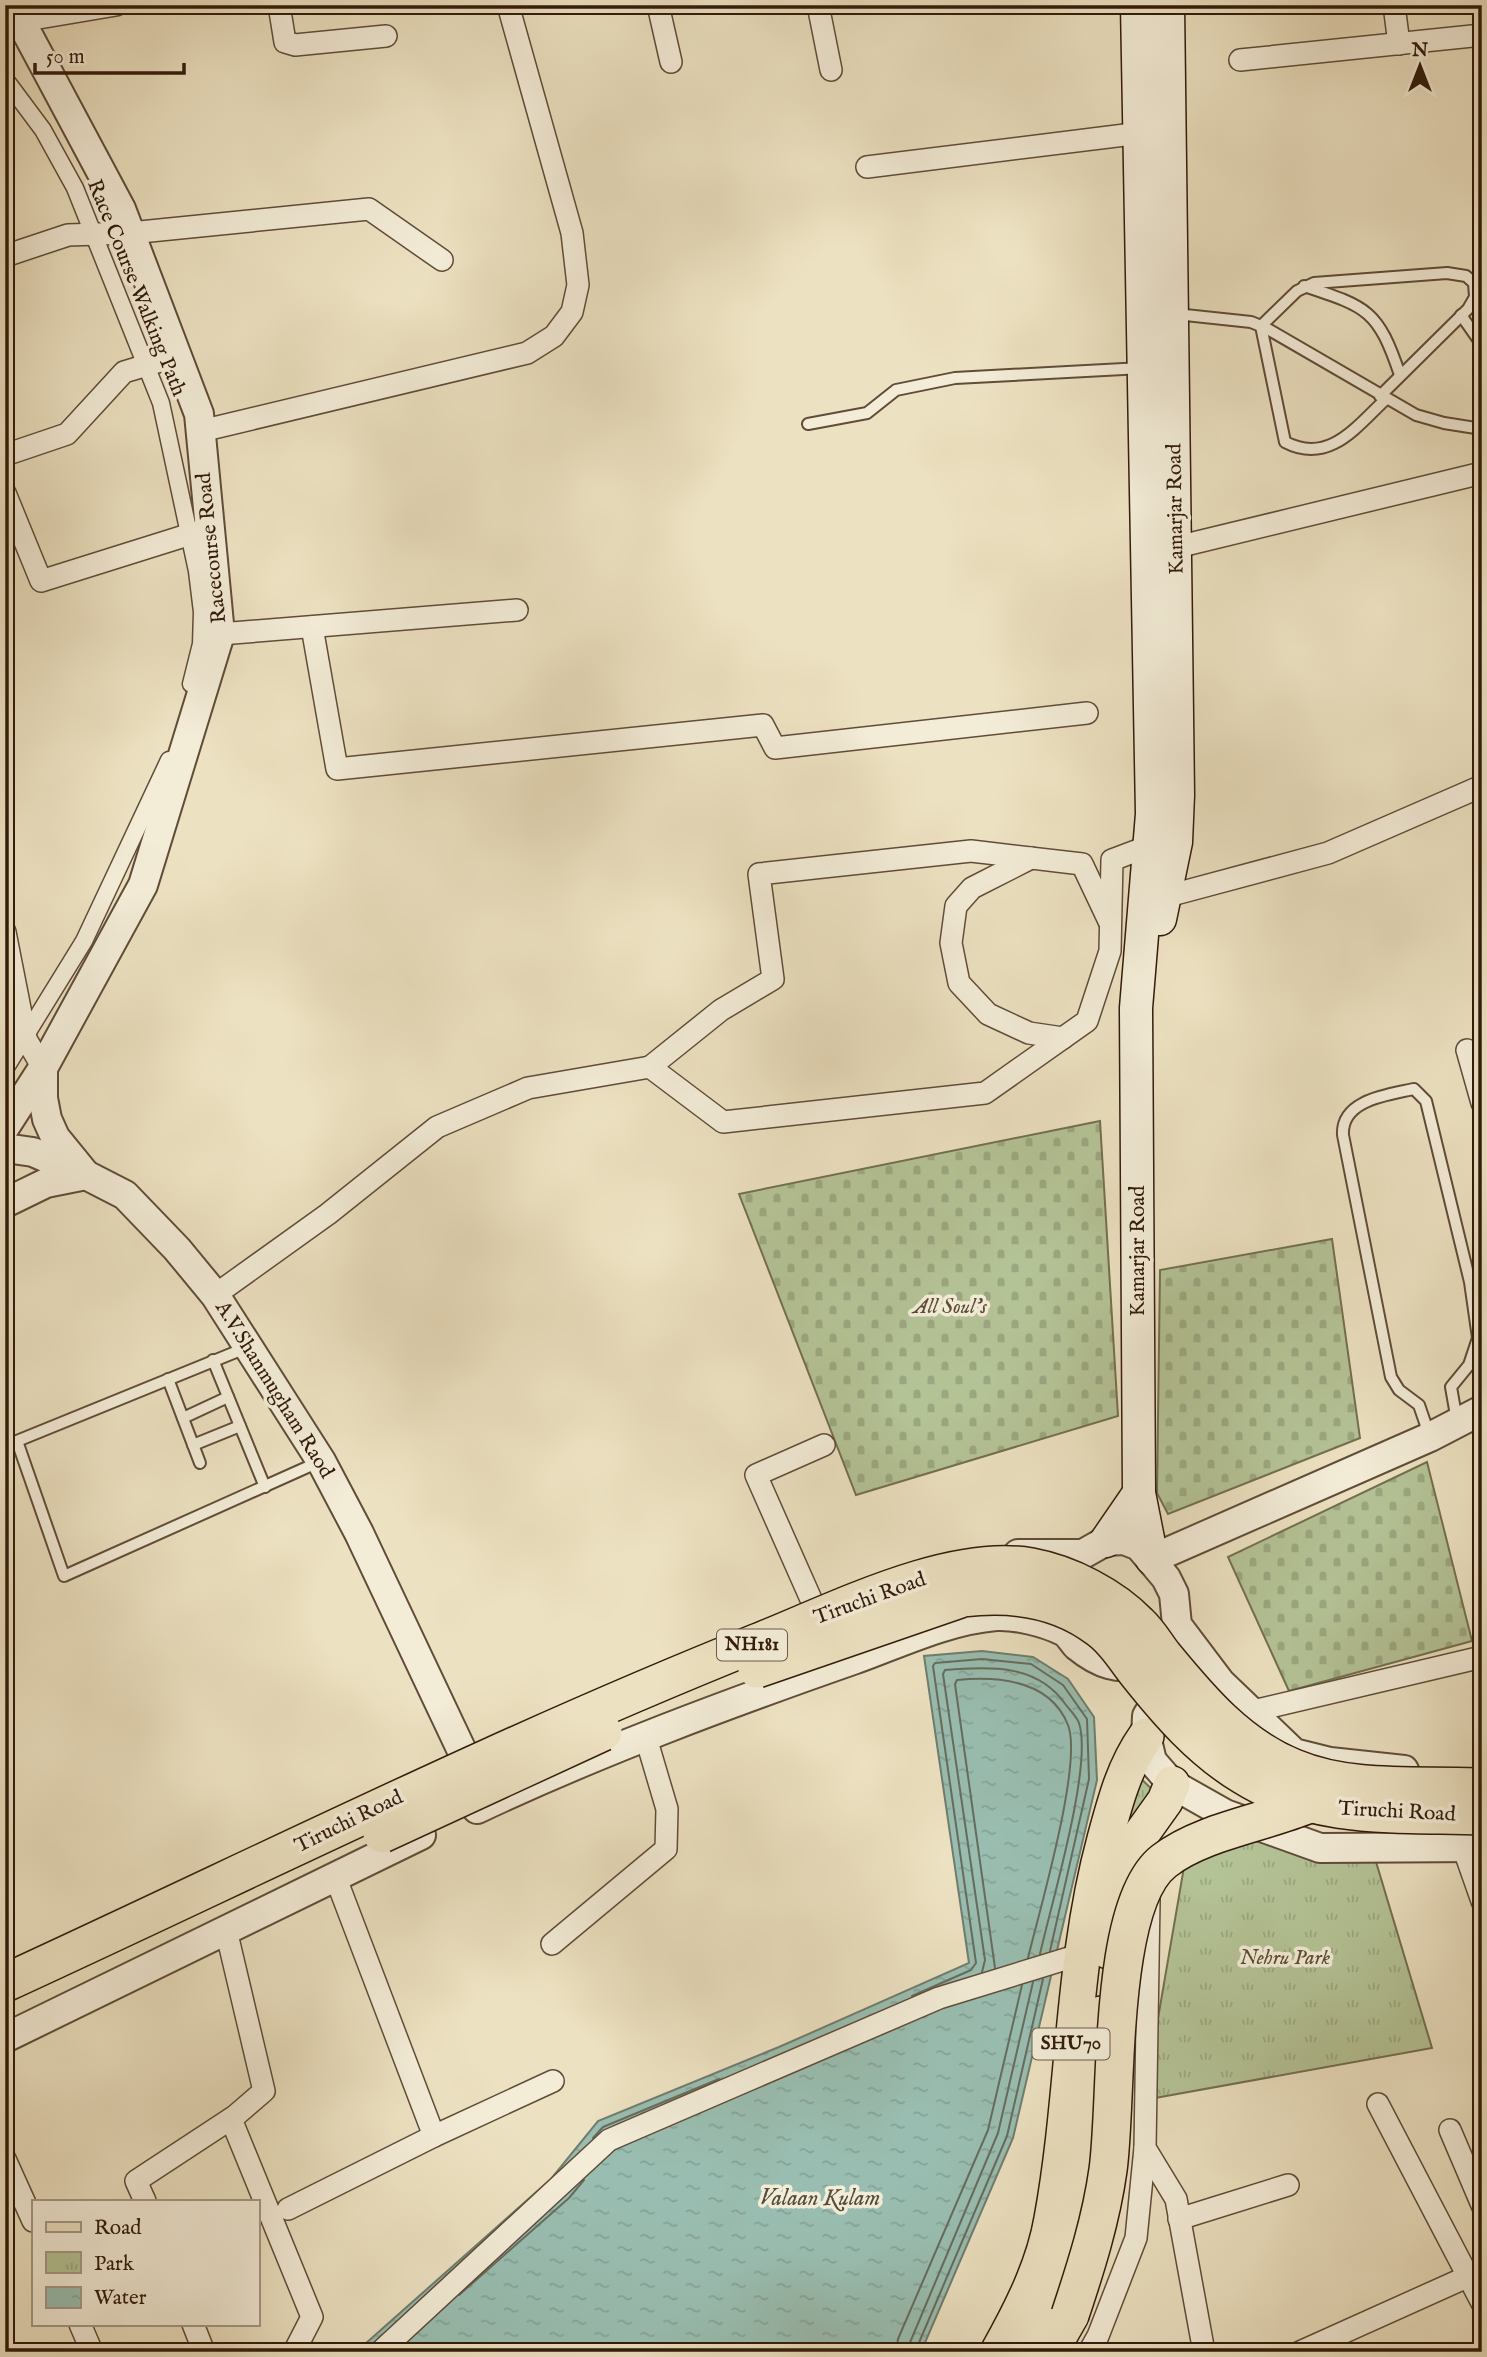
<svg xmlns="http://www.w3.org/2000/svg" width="1487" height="2357" font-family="'IM FELL English',serif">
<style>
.cemetery{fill:url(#cemetery-stones);stroke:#736f50;stroke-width:2}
.park{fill:url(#park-tufts);stroke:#736f50;stroke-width:2}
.water{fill:url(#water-ripples);stroke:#707d6f;stroke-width:2}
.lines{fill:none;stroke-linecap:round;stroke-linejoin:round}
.shore{stroke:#666c5e;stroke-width:2}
.service-casing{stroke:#604c38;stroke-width:14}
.pedestrian-casing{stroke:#604c38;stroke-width:19}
.minor-casing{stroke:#604c38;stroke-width:24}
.tertiary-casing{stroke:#604c38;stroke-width:32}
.secondary-casing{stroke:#321b0b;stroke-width:35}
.primary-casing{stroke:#321b0b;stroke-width:38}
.trunk-casing{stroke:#321b0b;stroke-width:40}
.service{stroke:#f3ecd7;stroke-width:10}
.pedestrian{stroke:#f3ecd7;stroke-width:16}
.minor{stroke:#f3ecd7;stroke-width:21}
.tertiary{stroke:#f3ecd7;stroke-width:28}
.secondary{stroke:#f3ecd7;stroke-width:32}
.primary{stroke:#ece1c1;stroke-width:35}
.trunk{stroke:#ece1c1;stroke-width:37}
.trunk-bridge-casing{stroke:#321b0b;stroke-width:40;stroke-linecap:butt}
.trunk-bridge{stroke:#ece1c1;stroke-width:37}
.labels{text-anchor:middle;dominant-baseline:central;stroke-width:7;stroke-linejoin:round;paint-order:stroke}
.shield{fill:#f3ecd7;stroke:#6c5a48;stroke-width:2}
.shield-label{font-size:19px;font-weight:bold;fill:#321b0b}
.street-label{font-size:21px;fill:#321b0b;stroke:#f3ecd7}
.park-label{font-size:21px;font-style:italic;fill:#594d35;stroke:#f3ecd7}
.water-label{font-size:23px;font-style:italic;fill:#514c3d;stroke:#f3ecd7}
</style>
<defs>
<pattern id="cemetery-stones" width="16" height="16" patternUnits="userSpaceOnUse" patternTransform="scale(1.75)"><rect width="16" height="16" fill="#b4c396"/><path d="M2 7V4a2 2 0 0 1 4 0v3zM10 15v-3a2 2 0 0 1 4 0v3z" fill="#9ba780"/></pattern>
<pattern id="park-tufts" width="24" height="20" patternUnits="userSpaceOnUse" patternTransform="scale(1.75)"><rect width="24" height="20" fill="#b4c396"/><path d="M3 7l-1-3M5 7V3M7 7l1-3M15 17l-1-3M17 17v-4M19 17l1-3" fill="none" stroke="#9ba780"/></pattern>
<pattern id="water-ripples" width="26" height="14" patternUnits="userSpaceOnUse" patternTransform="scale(1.75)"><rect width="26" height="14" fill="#99beb1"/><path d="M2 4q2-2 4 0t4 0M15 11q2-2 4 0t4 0" fill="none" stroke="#84a397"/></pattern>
</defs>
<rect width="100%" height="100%" fill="#ece1c1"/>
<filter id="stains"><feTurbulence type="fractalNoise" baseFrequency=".00286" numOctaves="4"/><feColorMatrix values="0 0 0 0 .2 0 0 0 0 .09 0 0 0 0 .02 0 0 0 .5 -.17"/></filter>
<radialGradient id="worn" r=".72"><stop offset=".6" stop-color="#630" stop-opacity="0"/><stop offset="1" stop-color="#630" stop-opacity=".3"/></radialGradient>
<g class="cemetery">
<path d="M1100 1121 1118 1416 856 1495 739 1194Z"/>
<path d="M1332 1239 1360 1438 1168 1514 1157 1493 1160 1270Z"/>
<path d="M1427 1462 1472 1641 1289 1691 1228 1557Z"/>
</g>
<g class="park">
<path d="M1134 1772 1158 1795 1121 1834Z"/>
<path d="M1263 1827 1370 1842 1432 2048 1144 2100 1190 1832Z"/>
</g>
<path class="water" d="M982 1651 1033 1657 1068 1679 1094 1717 1097 1780 1013 2138 921 2352H356L551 2179 598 2121 779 2047 969 1963 924 1656Z"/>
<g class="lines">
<g class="shore">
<path d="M995 1968 955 1684 957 1680C999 1676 1050 1680 1068 1725 1083 1763 1039 1912 1028 1958"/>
<path d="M982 1972 985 1960 943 1674 945 1670C990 1666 1038 1664 1066 1705 1070 1710 1077 1717 1079 1723 1093 1766 1051 1904 1040 1954"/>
<path d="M912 1996 971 1970 976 1963 933 1666 935 1663 982 1659 1031 1664 1063 1685 1087 1719 1089 1779 1050 1951"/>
<path d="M593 2138 603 2127 719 2079"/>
<path d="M459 2295 569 2198 584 2180"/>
<path d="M896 2352 898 2339 988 2130 1022 1985"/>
<path d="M906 2352 998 2133 1033 1982"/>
<path d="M915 2352 1007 2136 1043 1979"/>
</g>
<g class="service-casing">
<g id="service">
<path d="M1304 286C1368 307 1378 310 1400 375"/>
<path d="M1176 314 1251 322 1266 328 1416 415 1444 423 1482 429"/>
<path d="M1461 315 1482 345"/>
<path d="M1380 396 1468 309 1475 297 1474 283 1466 276 1447 273 1314 283 1297 291 1261 326 1285 442C1329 465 1356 427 1386 399"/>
<path d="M808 424 867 413 896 390 955 378 1142 368"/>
<path d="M248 1347 17 1441 64 1576 321 1461"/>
<path d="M213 1360 265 1487"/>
<path d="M168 1379 200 1463"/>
<path d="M183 1418 228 1397"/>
<path d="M1430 1437 1419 1405 1399 1390 1391 1377 1343 1135C1341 1100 1387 1095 1414 1089L1426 1101 1470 1282 1478 1338 1469 1365 1451 1387 1457 1421"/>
<path d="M193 1445 240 1426"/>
</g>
</g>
<g class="pedestrian-casing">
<g id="pedestrian">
<path d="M5 79 43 130 75 188 161 403 197 571 202 612 201 644 191 684"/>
<path d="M5 1069 84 941 169 760"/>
</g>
</g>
<g class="minor-casing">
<g id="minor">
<path d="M279 5 285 42 295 45 386 36"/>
<path d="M658 5 671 62"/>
<path d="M818 5 831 70"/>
<path d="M1394 5 1399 44"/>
<path d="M21 21 116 5"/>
<path d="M1240 60 1482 35"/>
<path d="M867 167 1141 133"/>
<path d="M5 256 68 235 130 233 369 209 442 260"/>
<path d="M201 431 527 353 554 336 572 312 578 285 572 233 508 5"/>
<path d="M5 455 67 434 124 372 177 356"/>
<path d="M5 493 41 581 210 528"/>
<path d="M1177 547 1482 473"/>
<path d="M312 627 337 769 763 725 775 748 1087 713"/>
<path d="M220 634 517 610"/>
<path d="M1031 858 972 888 956 906 951 943 959 983 988 1014 1029 1033 1063 1038"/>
<path d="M1164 897 1328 853 1482 786"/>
<path d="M5 932 26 1039 43 1068"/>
<path d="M1467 1050 1482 1103"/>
<path d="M650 1067 721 1010 773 979 759 874 971 851 1082 864 1109 921"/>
<path d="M215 1295 328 1214 437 1127 528 1088 650 1067 723 1122 985 1093 1087 1021 1110 951 1112 860 1149 846"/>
<path d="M814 1606 756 1475 824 1445"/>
<path d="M1249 1712 1482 1657"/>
<path d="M1463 1847 1482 1901"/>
<path d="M1149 1900 1145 2148 1176 2199 1204 2352"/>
<path d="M552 1944 666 1849 667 1809 646 1738"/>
<path d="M1378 2104 1482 2303"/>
<path d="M231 2119 312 2317 294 2352"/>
<path d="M1450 2130 1482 2205"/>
<path d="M434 2136 553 2081"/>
<path d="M5 2159 33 2221"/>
<path d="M145 2201 136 2181 235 2116 264 2091 226 1930"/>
<path d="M288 2209 434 2136 335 1876"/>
<path d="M1179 2219 1288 2185"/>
<path d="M80 2324 92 2352"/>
<path d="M193 2324 204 2352"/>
<path d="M380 2352 609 2140 939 1998 1082 1954"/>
<path d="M1089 2352 1098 2336 1136 2238 1145 2148"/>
<path d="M1300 2352 1469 2276 1482 2274"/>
</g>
</g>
<g class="tertiary-casing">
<g id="tertiary">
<path d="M43 1068V1098L47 1119 55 1137 86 1175 125 1195 177 1249 215 1295 321 1461 359 1533 463 1753"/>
<path d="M5 1127 43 1068 143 885 220 634 199 414 121 209 12 5"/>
<path d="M5 1148 33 1152 84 1174"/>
<path d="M5 1203 46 1183 86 1175"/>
<path d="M1018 1554H1083L1106 1541 1124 1540 1139 1546 1166 1578 1174 1594 1177 1625 1220 1682 1294 1753 1330 1762 1404 1770"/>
<path d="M1152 1559 1430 1437 1482 1410"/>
<path d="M1170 1686 1165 1688 1147 1716 1146 1736 1152 1761 1172 1784 1225 1814 1320 1848 1482 1847"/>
<path d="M477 1809C598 1752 727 1704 853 1660 898 1644 947 1620 996 1616 1016 1615 1044 1622 1063 1631 1069 1634 1072 1641 1077 1646 1099 1664 1119 1671 1145 1663"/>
<path d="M5 2038 421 1835"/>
</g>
</g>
<g class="secondary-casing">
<g id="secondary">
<path d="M1137 5 1152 814 1136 1008 1139 1493"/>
<path d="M1160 919 1176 842 1178 795 1168 5"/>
<path d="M1106 1541 1139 1493 1152 1559"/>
</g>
</g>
<g class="primary-casing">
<g id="primary">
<path d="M1108 1951 1130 1850 1165 1801 1172 1784"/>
<path d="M998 2352C1021 2311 1044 2266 1052 2219 1075 2093 1071 1964 1105 1839 1115 1802 1124 1767 1146 1736"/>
<path d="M1027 2352 1050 2311 1078 2208 1101 2014"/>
</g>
</g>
<g class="trunk-casing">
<path id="trunk" d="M1049 2352 1070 2315"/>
</g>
<use href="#service" class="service"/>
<use href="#pedestrian" class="pedestrian"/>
<use href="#minor" class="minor"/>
<use href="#tertiary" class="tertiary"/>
<use href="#secondary" class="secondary"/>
<use href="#primary" class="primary"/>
<use href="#trunk" class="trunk"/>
<g class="trunk-bridge-casing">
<g id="trunk-bridge">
<path d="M757 1669 963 1598C1012 1592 1059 1598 1099 1629 1115 1640 1125 1658 1137 1673 1168 1712 1201 1750 1244 1776 1316 1821 1401 1813 1482 1816"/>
<path d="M382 1834 603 1732"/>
<path d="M5 1983C255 1868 501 1745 756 1643 832 1613 950 1552 1031 1567 1069 1574 1112 1596 1139 1624 1149 1633 1156 1646 1164 1656 1201 1701 1239 1746 1294 1768 1351 1792 1421 1784 1482 1787"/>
<path d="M1070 2315C1086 2267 1101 2220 1108 2170 1118 2100 1107 1905 1164 1861 1201 1832 1263 1823 1307 1805"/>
</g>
</g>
<use href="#trunk-bridge" class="trunk-bridge"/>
</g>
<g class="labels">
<g class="shield">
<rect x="717" y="1629.5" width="70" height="31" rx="5"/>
<rect x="1032.5" y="2028.5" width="77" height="31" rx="5"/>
</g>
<g class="shield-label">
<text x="752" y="1645">NH181</text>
<text x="1071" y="2044">SHU70</text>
</g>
<g class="street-label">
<text transform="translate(136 288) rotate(68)">Race Course Walking Path</text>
<text transform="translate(1176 509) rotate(-91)">Kamarjar Road</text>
<text transform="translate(212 548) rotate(-96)">Racecourse Road</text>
<text transform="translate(1138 1251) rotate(-90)">Kamarjar Road</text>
<text transform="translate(274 1390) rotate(58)">A.V.Shanmugham Raod</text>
<text transform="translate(870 1599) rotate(-20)">Tiruchi Road</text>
<text transform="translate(1397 1812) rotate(3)">Tiruchi Road</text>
<text transform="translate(349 1822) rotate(-26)">Tiruchi Road</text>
</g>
<g class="park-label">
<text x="950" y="1307">All Soul's</text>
<text x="1285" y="1958">Nehru Park</text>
</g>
<g class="water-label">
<text x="820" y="2198">Valaan Kulam</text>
</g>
</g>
<rect width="1487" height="2357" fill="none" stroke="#ece1c1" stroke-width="28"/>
<rect x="7" y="7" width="1473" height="2343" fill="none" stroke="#321b0b" stroke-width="3.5"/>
<rect x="14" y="14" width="1459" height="2329" fill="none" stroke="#321b0b" stroke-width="2"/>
<rect x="32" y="2200" width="228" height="126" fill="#f3ecd7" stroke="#a69885" stroke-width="2"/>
<rect x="46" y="2222" width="35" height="10" fill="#ece1c1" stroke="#a69885" stroke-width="2"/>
<text x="94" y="2234" font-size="21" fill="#321b0b">Road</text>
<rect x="46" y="2252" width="35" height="21" fill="url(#park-tufts)" stroke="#a69885" stroke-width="2"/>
<text x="94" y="2270" font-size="21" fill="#321b0b">Park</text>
<rect x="46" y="2287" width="35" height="21" fill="url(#water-ripples)" stroke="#a69885" stroke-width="2"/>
<text x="94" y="2304" font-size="21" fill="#321b0b">Water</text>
<g transform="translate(1420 66)" stroke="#f3ecd7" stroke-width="5" paint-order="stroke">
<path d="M0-5L12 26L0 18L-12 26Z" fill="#321b0b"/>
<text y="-10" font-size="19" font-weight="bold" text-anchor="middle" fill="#321b0b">N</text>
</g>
<path d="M35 63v10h149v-10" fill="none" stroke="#321b0b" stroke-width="3.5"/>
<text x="46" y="63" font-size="21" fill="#321b0b" stroke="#f3ecd7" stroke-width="5" paint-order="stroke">50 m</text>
<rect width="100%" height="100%" filter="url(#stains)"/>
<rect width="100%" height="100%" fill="url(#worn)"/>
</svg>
